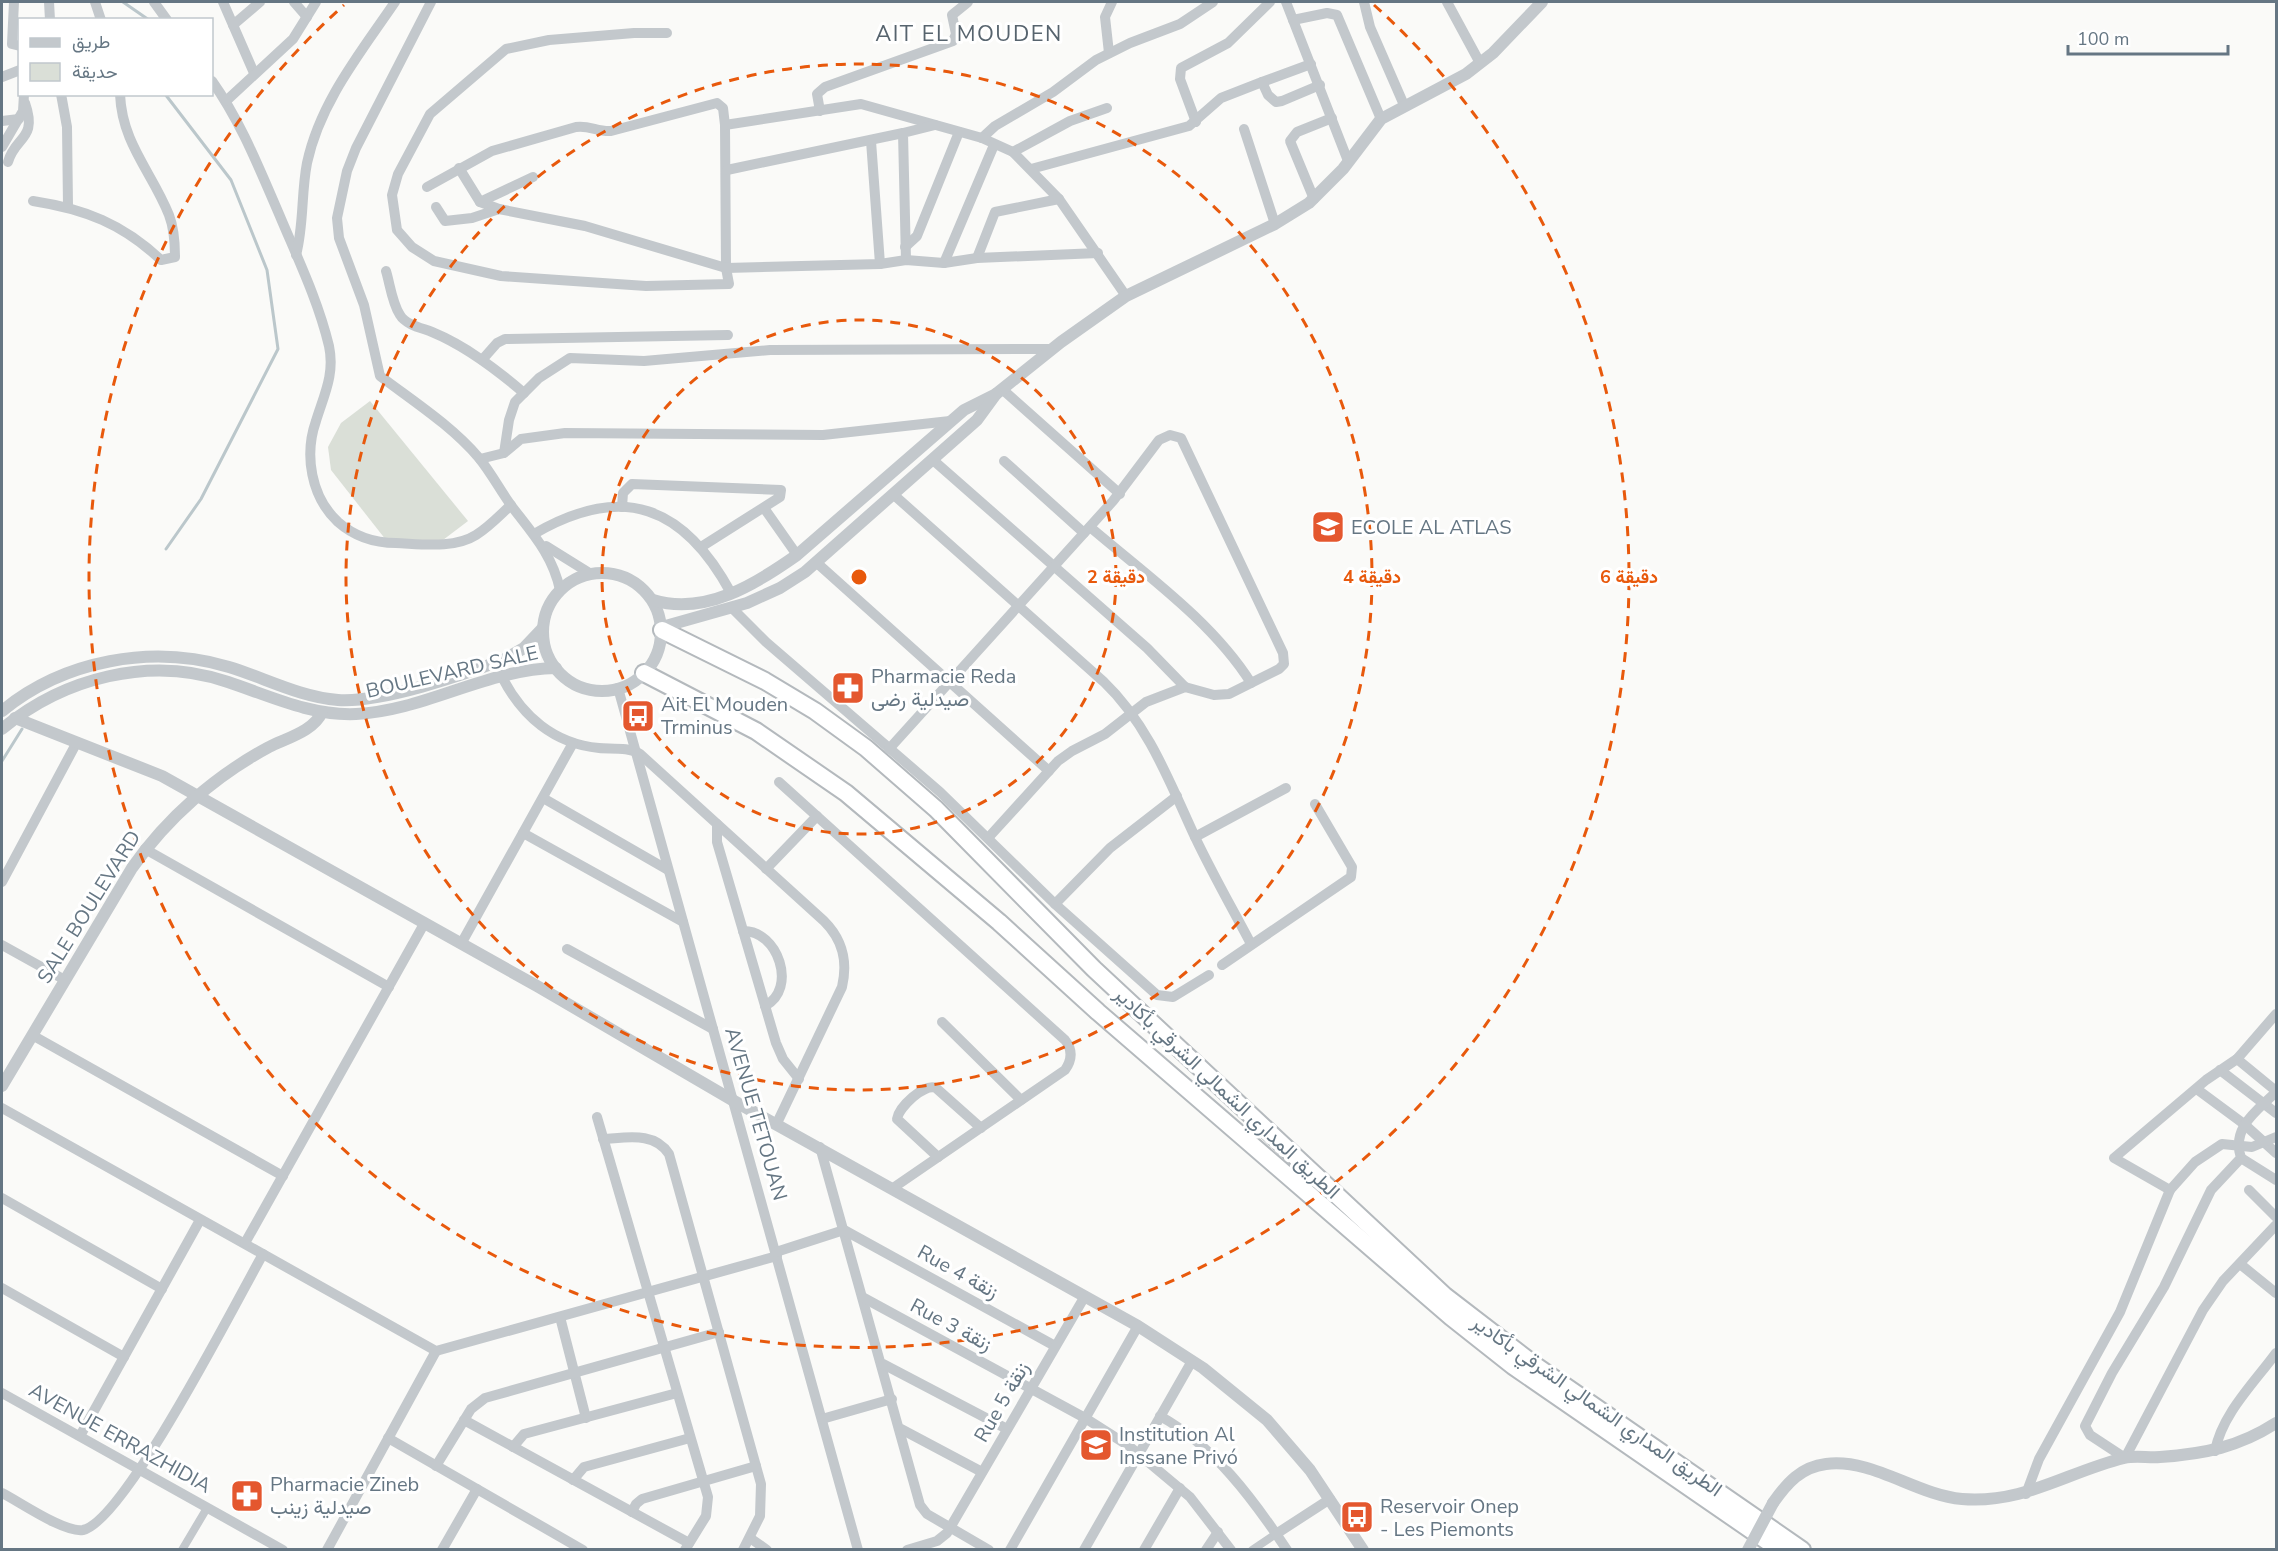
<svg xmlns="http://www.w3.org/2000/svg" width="2278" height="1551" font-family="'Nunito Sans',Vazirmatn,sans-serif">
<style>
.green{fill:#dadfd7}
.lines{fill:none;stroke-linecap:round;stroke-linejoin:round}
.stream{stroke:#bbc7cb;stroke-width:3}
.trunk-casing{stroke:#b4b9bd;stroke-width:20}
.pedestrian{stroke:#c3c8cc;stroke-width:8}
.minor{stroke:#c3c8cc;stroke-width:10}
.tertiary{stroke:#c3c8cc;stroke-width:12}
.trunk{stroke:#fff;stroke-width:16}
.tertiary-bridge{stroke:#c3c8cc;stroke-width:12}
.ring{fill:none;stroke:#e8590c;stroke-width:3;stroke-dasharray:10 8}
.labels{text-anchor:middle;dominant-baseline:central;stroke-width:6;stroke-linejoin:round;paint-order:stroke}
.poi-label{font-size:20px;fill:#657683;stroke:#fff;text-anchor:start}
.street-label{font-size:20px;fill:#657683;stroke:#fff}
.quarter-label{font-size:22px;letter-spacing:1.5px;fill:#57646e;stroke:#fff}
.centre{fill:#e8590c;stroke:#fff;stroke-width:3}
.ring-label{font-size:18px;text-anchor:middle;font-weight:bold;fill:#e8590c;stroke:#fff;stroke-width:6;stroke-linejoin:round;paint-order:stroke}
</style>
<rect width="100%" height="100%" fill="#fafaf8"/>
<path class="green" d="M370 401 468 521 443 540H386L331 470 328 447 341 423Z"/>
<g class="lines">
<g class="stream">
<path d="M123 2 149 20"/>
<path d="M165 94 231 180 267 270 278 349 201 499 166 549"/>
<path d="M2 761 22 729"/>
</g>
<g class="trunk-casing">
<g id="trunk">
<path d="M662 630 765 681 815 711 866 748 936 809 1094 969 1445 1296 1536 1366 1802 1550"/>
<path d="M644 673 756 731 846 793 999 922 1098 1012 1451 1317 1513 1366 1780 1550"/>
</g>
</g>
<g class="pedestrian">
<path d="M182 1550 207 1508"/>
<path d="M1252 1550 1276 1534"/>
</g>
<g class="minor">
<path d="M14 2 12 44 20 46"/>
<path d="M49 2 50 20"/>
<path d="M95 2 101 20"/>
<path d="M154 2 167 20"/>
<path d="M223 2 254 73"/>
<path d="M294 2 307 17"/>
<path d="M431 2 356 148 347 171 337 218 339 238 364 305 380 376C413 401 452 426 479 458 492 474 501 492 513 508 533 534 553 556 560 590"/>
<path d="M1286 2 1348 161"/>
<path d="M1364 2 1370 27 1404 105"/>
<path d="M1447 2 1480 63"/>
<path d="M1293 20 1327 13 1337 15 1381 119"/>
<path d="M233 25 260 2"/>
<path d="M667 33H634L549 40 506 49 430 114 398 174 392 195 397 230 412 247 434 261 501 276 646 286 729 284 726 268 725 125"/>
<path d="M1109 53 1105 17 1112 2"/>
<path d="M1311 64 1262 82 1268 95 1276 102 1282 101 1320 85"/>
<path d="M2 77 20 70"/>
<path d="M212 81C241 122 259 168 279 214 297 257 318 300 329 346 335 374 324 395 316 421 304 455 311 497 338 522 355 537 374 543 396 543 421 544 454 549 476 535 489 527 500 515 511 505"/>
<path d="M61 94 67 127 68 206"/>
<path d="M226 101 293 39 316 2"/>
<path d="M820 111 817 94 825 87 953 41 956 34 952 15 968 2"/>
<path d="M2 121 19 119"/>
<path d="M1196 122 1180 79 1181 68 1228 43 1270 2"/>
<path d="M1244 129 1275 224"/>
<path d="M982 138 995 126 1053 92 1096 60 1130 43 1180 24 1213 2"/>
<path d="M871 141 880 264"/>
<path d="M2 147 23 111 24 94"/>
<path d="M1013 152 1070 121 1107 108"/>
<path d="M8 162C15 136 38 140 25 103"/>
<path d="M459 168 480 202 499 209 585 226 726 268 880 264 906 260 944 263 977 258 1098 253"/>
<path d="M1031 169 1189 126 1221 98 1262 82"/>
<path d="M727 170 903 133"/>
<path d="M427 187 492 151 576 127C589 125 598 132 611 131L717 103 723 108 725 125 861 104 982 138 1013 152 1059 199 1126 296"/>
<path d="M1314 199 1290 141 1297 132 1332 118"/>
<path d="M33 201C85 209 123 224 161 260L175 257C175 244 174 228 169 215 152 172 122 144 120 94"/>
<path d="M480 202 533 177"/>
<path d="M436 207 445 221 472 218 499 209"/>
<path d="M905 247 917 236 959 132"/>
<path d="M296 255C304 225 301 194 307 163 320 102 361 52 395 2"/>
<path d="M977 258 995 212 1059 199"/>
<path d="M906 260 903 133 935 125"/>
<path d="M944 263 994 145"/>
<path d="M386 271C390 284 392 303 400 315 406 325 422 328 432 332 466 346 496 369 524 393"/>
<path d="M482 360 497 343 505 339 728 335"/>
<path d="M1002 389 1120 494"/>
<path d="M504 453 509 420 515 402 539 378 570 358 644 361 770 350 1051 349"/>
<path d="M480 459 504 453 521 439 565 433 823 435 950 421"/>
<path d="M933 460 1147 648 1185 687"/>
<path d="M1004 461 1084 533"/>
<path d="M894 495 1104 682C1148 724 1170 783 1195 837 1212 873 1232 908 1251 944"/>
<path d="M622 507 623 493 632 484 781 490 780 497 701 547"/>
<path d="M764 508 797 555"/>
<path d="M1090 527C1145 574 1213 622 1251 683"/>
<path d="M534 534C623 482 684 506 731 593"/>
<path d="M546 546 591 574"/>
<path d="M817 563 1049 771"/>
<path d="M733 609 766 642 940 792 1055 904 1157 995 1173 997 1209 975"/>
<path d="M502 677C522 716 554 744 599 748 612 749 629 747 640 754L824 921C843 940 848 961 842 987L777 1123"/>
<path d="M618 688 858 1550"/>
<path d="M889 749 1113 501 1159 440 1170 435 1181 438 1283 653 1284 664 1279 669 1229 694 1214 695 1185 687 1146 702 1105 734 1072 751 1058 761 988 838"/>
<path d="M779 782 1065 1040C1073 1050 1072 1060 1065 1070L893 1188"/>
<path d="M543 798 668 870"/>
<path d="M717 824V842L776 1043 783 1059 799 1079"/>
<path d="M523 833 683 922"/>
<path d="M1195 837 1286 788"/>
<path d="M145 849 389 987"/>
<path d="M766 869 817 816"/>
<path d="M2 882 77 742"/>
<path d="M1055 904 1110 848 1177 796"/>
<path d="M743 931C778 930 798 989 765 1006"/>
<path d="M461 944 573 743"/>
<path d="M2 945 65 980"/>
<path d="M567 949 713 1029"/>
<path d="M1222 965 1351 877 1352 867 1315 804"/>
<path d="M942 1022 1021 1100"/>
<path d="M32 1035 283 1176"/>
<path d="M2237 1059 2276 1091"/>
<path d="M2220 1070 2276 1113"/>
<path d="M2198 1090 2244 1124 2276 1153"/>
<path d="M2276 1092C2257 1111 2231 1127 2241 1158L2211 1190 2164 1287 2112 1373 2085 1426 2090 1435 2125 1458 2203 1310 2223 1281 2276 1225"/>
<path d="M2 1108 436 1351 777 1256"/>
<path d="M597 1117 708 1497 706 1516 685 1550"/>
<path d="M603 1139C626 1138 654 1131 669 1154L761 1484 760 1516 743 1550"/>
<path d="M820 1147 920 1505 927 1514 989 1550"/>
<path d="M938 1157 897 1119C899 1107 924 1083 936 1088L981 1128"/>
<path d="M2241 1158 2276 1180"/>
<path d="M2170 1190 2114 1158 2206 1080 2237 1059 2276 1014"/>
<path d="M2249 1190 2276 1217"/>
<path d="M2 1198 162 1289"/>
<path d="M245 1243 424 924"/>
<path d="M776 1252 844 1230 1055 1346"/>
<path d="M2240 1264 2276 1293"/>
<path d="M2 1288 124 1357"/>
<path d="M864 1298 1085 1418 1129 1446 1190 1497 1231 1550"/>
<path d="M560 1317 586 1418"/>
<path d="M883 1364 1007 1429"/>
<path d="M2 1393 283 1550"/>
<path d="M1160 1416C1214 1446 1253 1499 1287 1550"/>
<path d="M822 1419 892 1399"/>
<path d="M464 1420 689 1543"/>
<path d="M901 1429 982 1472"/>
<path d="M80 1436 200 1220"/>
<path d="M388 1438 583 1550"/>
<path d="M513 1447 524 1434 677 1393"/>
<path d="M2215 1451C2222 1414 2254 1383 2276 1353"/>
<path d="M436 1466 471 1409 485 1398 719 1332"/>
<path d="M573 1480 584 1467 690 1438"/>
<path d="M2 1493C20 1502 64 1533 83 1530 125 1521 237 1300 263 1254"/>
<path d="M2026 1494 2039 1459 2120 1312 2170 1190 2195 1162 2222 1144 2252 1147 2276 1137"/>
<path d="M632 1512 636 1504 642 1499 756 1466"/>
<path d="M1276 1534 1330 1499"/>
<path d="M750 1538 767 1550"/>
<path d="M327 1550 436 1351"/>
<path d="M442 1550 477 1489"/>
<path d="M907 1550 937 1541 947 1533 1085 1296"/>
<path d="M1010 1550 1138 1326"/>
<path d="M1084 1550 1192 1361"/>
<path d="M1144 1550 1180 1488"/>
<path d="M1206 1550 1218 1532"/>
</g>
<g class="tertiary">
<circle cx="602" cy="632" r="59"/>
<path d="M653 600C705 616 756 584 797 555L964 410 996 394 1061 342 1126 296 1275 224 1309 203 1343 169 1381 119 1466 74 1493 53 1542 2"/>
<path d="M662 627 747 603 780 588 805 572 977 420 996 394"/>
<path d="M2 711C64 660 152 644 229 667 265 678 300 697 338 700 381 703 463 675 505 659L524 648 543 628"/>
<path d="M15 718 162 776 537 986 734 1101 1138 1326 1203 1368 1267 1420 1310 1470 1363 1550"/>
<path d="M2 729C63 678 150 655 228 682 270 696 311 716 356 714 424 711 487 669 556 668"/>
<path d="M2 1086 132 868C167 818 215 776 269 747 287 738 314 731 322 712"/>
<path d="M1773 1503C1787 1483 1801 1467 1826 1464 1873 1458 1916 1495 1962 1499 2024 1504 2067 1472 2124 1458 2135 1455 2148 1458 2160 1457 2204 1454 2239 1447 2276 1423"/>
</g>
<use href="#trunk" class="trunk"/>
<path class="tertiary-bridge" d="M1748 1550 1773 1503"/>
</g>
<g class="ring">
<circle cx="859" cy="577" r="257"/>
<circle cx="859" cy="577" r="513"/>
<path d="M1374 5A770 770 0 1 1 344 5"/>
</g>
<defs>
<g id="school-square" transform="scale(1.725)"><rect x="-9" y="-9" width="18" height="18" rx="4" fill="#e4572e" stroke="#fff"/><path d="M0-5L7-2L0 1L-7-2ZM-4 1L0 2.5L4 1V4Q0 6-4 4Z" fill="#fff"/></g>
<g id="pharmacy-square" transform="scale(1.725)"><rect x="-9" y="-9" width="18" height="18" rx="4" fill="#e4572e" stroke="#fff"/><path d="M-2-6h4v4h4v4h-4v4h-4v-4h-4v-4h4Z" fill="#fff"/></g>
<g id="bus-square" transform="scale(1.725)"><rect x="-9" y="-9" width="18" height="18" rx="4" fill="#e4572e" stroke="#fff"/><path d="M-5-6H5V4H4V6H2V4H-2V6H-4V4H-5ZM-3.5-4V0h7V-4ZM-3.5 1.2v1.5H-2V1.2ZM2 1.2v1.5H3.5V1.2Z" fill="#fff"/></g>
</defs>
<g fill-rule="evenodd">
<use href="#school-square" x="1328" y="527"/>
<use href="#pharmacy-square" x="848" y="688"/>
<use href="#bus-square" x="638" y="716"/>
<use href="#school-square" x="1096" y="1445"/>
<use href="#pharmacy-square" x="247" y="1496"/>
<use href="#bus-square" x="1357" y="1517"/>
</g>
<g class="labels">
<g class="poi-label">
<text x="1351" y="527">ECOLE AL ATLAS</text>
<text x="871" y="676">Pharmacie Reda<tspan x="871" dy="23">صيدلية رضى</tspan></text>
<text x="661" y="704">Ait El Mouden<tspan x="661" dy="23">Trminus</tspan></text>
<text x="1119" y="1434">Institution Al<tspan x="1119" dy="23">Inssane Privó</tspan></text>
<text x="270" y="1484">Pharmacie Zineb<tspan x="270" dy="23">صيدلية زينب</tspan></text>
<text x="1380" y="1506">Reservoir Onep<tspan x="1380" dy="23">- Les Piemonts</tspan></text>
</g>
<g class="street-label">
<text transform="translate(452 672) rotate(-13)">BOULEVARD SALE</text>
<text transform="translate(89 907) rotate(-58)">SALE BOULEVARD</text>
<text transform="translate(1227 1093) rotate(43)">الطريق المداري الشمالي الشرقي بأكادير</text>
<text transform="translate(756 1114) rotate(74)">AVENUE TETOUAN</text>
<text transform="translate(958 1272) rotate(29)">Rue 4 زنقة</text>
<text transform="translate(951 1325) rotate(28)">Rue 3 زنقة</text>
<text transform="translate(1002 1402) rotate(-60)">Rue 5 زنقة</text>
<text transform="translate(1597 1406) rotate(35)">الطريق المداري الشمالي الشرقي بأكادير</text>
<text transform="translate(120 1438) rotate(29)">AVENUE ERRAZHIDIA</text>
</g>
<g class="quarter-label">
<text x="969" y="34">AIT EL MOUDEN</text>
</g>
</g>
<circle cx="859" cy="577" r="9" class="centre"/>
<g class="ring-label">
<text x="1116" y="583">2 دقيقة</text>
<text x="1372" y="583">4 دقيقة</text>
<text x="1629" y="583">6 دقيقة</text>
</g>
<rect width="2278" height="1551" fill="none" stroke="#657683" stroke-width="6"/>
<rect x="18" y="18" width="195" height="78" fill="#ffffff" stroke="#c1c8cd" stroke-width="1.5"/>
<rect x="30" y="38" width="30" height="9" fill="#c3c8cc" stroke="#c1c8cd" stroke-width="1.5"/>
<text x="72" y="48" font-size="18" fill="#657683">طريق</text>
<rect x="30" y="63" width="30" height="18" fill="#dadfd7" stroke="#c1c8cd" stroke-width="1.5"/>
<text x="72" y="78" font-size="18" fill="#657683">حديقة</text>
<path d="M2068 45v9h160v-9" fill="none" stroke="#657683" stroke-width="3"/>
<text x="2077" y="45" font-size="18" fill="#657683" stroke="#ffffff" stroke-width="4.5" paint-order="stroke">100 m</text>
</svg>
